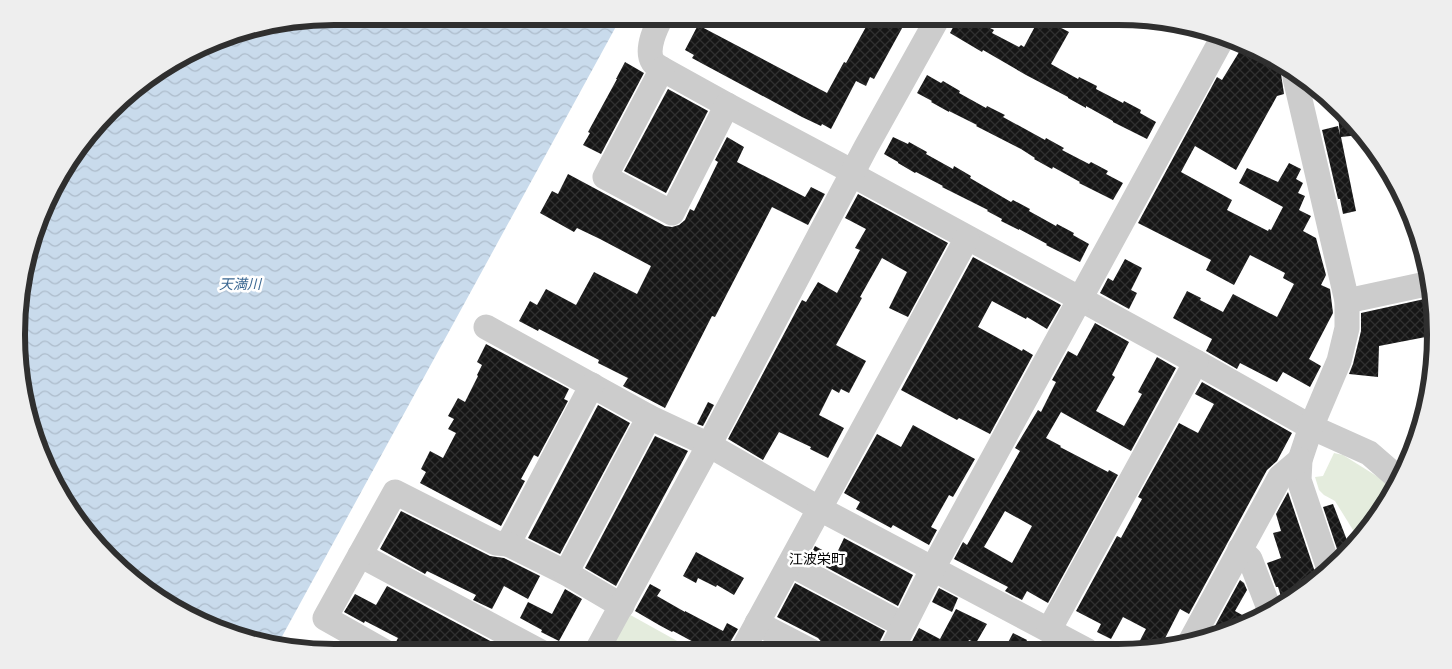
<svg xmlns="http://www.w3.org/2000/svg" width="1452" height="669" font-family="'Titillium Web','Noto Sans JP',sans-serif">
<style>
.green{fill:#e4ecdd}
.water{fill:url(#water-waves)}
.building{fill:url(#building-cross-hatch);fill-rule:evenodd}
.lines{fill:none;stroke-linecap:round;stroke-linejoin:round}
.minor{stroke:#ccc;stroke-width:25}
.labels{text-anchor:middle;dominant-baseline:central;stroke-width:5;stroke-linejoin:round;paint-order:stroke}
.water-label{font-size:14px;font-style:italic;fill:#3c6892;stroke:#fff}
.neighbourhood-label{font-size:14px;fill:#000;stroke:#fff}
.rim{fill:none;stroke:#2f2f2f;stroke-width:6}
</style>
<defs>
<pattern id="water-waves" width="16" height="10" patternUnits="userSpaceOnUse" patternTransform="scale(1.25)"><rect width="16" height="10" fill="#c9dbec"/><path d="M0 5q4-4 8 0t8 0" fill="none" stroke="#adbccb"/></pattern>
<pattern id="building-cross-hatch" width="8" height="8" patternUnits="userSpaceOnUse" patternTransform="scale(1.25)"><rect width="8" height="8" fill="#161616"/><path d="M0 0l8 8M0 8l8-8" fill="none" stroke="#303030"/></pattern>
</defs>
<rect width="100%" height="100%" fill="#fff"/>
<g class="green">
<path d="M1334 453 1343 455 1394 487 1370 528 1358 541 1353 530 1335 501 1324 495 1319 490 1315 477 1323 476Z"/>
<path d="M625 612 697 652H603Z"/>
</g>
<path class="water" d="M334 16H628L625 23 619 21 279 642 213 629 124 574 59 493 22 396V273L59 175 125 95 232 33Z"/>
<g class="building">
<path d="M872 16H896L906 21 874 79 870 77 866 86 856 81 831 129 822 124 821 126 802 117 703 64 692 58 694 55 685 50 698 25 827 93 844 62 846 63Z"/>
<path d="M959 16H962L975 23 976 21 994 30 992 33 1019 47 1021 45 1024 47 1040 17 1069 32 1051 64 1078 79 1079 77 1097 86 1096 89 1123 103 1124 101 1141 110 1140 113 1156 122 1147 139 1113 122V121L1086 106V108L1068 98V97L1026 75 983 50 982 52 950 33Z"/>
<path d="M1244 44 1280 67 1284 94 1277 96 1236 170 1195 146 1181 172 1232 200 1227 210 1268 231 1269 229 1271 230 1283 207 1239 183 1247 168 1278 182 1289 163 1301 169 1296 179 1303 183 1298 193 1305 196 1299 210 1311 216 1303 231 1316 238 1326 275 1321 285 1330 289 1333 313 1309 359 1321 366 1310 387 1283 372 1277 382 1240 363 1237 369 1206 351 1212 339 1173 318 1187 291 1201 298 1200 300 1223 312 1233 294 1277 317 1294 284 1283 278 1285 273 1250 255 1234 285 1206 270 1211 260 1138 223 1217 77 1222 80Z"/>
<path d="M625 62 644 73 601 154 583 145 590 133 588 132 617 79H616Z"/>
<path d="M927 75 941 83 943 81 960 91 959 93 986 108 987 106 1005 115 1003 117 1045 140 1046 138 1064 148 1062 150 1089 164 1091 162 1108 171 1106 174 1123 183 1113 200 1079 183 1080 182 1053 167 1052 169 1034 159 1035 158 1021 149 976 126 977 125 949 111V112L931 102 932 101 917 93Z"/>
<path d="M668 89 708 111 666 193 624 171Z"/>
<path d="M1337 106 1342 109 1360 135 1341 137 1356 211 1343 214 1340 199H1338L1322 130 1338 126 1340 135Z"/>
<path d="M727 137 744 147 737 162 805 197 811 187 825 194 808 225 772 207 715 317 712 316 665 408 623 386 628 378 598 363 599 360 539 329 538 331 519 321 530 301 537 305 546 289 576 305 594 272 637 294 651 266 600 239 577 228 574 232 540 213 552 191 558 194 568 174 665 226 672 227 679 225 685 220 690 209 694 211 718 162 715 160Z"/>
<path d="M893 137 908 144 909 142 927 152 926 154 953 169 954 166 971 176 970 178 1011 202 1013 200 1030 209 1029 211 1056 226 1057 224 1074 233 1073 235 1089 244 1080 262 1046 245 1047 244 1019 229V230L1001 221 1002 219 987 211 988 210 942 187 943 186 916 172 915 173 898 163V162L884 154Z"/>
<path d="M858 194 948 243 908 317 889 308 907 272 882 258 860 297 862 298 836 345 866 361 849 393 841 389 839 393 832 389 819 415 844 428 828 458 810 449 811 447 779 432 763 460 728 439 802 300 806 302 818 282 837 293 860 250 855 248 866 229 845 218Z"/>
<path d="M973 257 1061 305 1047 329 1027 317 1026 319 992 301 978 327 1022 351 1023 349 1033 355 990 434 959 418 957 420 901 390Z"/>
<path d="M1125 259 1142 268 1131 290 1137 293 1129 309 1100 293 1108 278 1113 281Z"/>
<path d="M1429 298 1436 335 1379 346 1378 377 1349 374 1353 364 1361 331V313Z"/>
<path d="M1095 323 1129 342 1112 375 1115 377 1096 411 1124 426 1142 394 1138 392 1157 357 1176 368 1131 451 1061 412 1046 438 1061 446 1060 447 1108 472 1109 470 1118 475 1048 603 1027 591 1022 600 1005 591 1008 587 954 559 963 542 967 545 1020 451 1015 448 1038 410 1041 412 1056 382 1052 380 1068 351 1077 356ZM1005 511 1032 526 1012 563 984 547Z"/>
<path d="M486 344 569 389 564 399 568 401 538 457 534 455 521 479 525 481 501 526 420 483 426 472 421 469 430 451 443 458 456 433 448 429 454 419 448 416 458 398 465 402 478 376 477 375 482 365 477 362Z"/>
<path d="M1202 382 1292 433 1277 461 1267 470 1189 614 1180 609 1159 650H1135L1146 629 1123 617 1111 639 1097 632 1101 624 1076 611 1117 536 1121 538 1142 499 1138 497 1179 423 1198 433 1214 404 1195 394Z"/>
<path d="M708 402 714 405 703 426 697 424Z"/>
<path d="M598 405 630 423 560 554 528 538Z"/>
<path d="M913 425 975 459 953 497 949 495 931 527 937 530 929 545 893 525 891 528 856 509 860 502 844 493 877 434 901 447Z"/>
<path d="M655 436 688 451 616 586 585 568Z"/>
<path d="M1288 492 1316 575 1311 577 1313 585 1311 587 1283 603 1278 587H1276L1267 563 1281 558 1273 533 1281 531 1276 514Z"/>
<path d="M1333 504 1350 548 1340 558 1323 507Z"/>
<path d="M401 511 490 556 504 558 540 576 528 599 504 586 492 609 473 600 476 595 427 571 425 574 380 549Z"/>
<path d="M844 538 913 575 898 606 809 558 815 546 835 557Z"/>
<path d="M696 552 744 578 734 595 717 585 716 587 698 578 696 583 683 576Z"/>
<path d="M1240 580 1244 583 1247 590 1235 611 1253 621 1240 628 1209 637Z"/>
<path d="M795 583 885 631 878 645 877 651H836L824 645 818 638 777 617Z"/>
<path d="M650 584 661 590 657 596 685 612V611L723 631 727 623 738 629 729 644 728 651H710L673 631 672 632 659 625 635 611Z"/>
<path d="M387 586 511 652H410L400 647 396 642 398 638 365 621 364 623 344 612 355 594 376 605Z"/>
<path d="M939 588 958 598 952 612 932 602Z"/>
<path d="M565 589 582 599 559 641 541 632 542 630 520 618 528 602 552 614Z"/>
<path d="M956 609 987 624 976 643 969 640 964 651H907L919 628 940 639Z"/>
<path d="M1013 633 1027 640 1022 650H1004Z"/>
</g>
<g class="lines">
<g class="minor">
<path d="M662 16C656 27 645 50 653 62 655 65 659 67 662 69L727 105 853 172 862 180 1196 362 1311 427 1369 453 1399 479"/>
<path d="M662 69 605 177 672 213 727 105"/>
<path d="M1295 78 1347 301V328L1339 361 1311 427 1300 460 1299 480 1329 569"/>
<path d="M1347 301 1426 284"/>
<path d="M486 327 649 417 709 445 820 509 1086 650"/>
<path d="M592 385 508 544 566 573 622 606"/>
<path d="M1240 549 1250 559 1270 611"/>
<path d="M360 555 541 652"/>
<path d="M790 564 903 625"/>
<path d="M566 573 649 417"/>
<path d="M757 623 811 651"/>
<path d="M1049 630 1196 362"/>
<path d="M1190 642 1280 477 1300 460"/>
<path d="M742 651 967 238"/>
<path d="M891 651 933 568 1223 37"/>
<path d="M596 652 709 445 866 147 939 16"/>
<path d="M387 653 325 618 395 492 496 543 508 544"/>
</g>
</g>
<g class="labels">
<g class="water-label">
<text x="240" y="283">天満川</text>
</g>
<g class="neighbourhood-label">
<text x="817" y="558">江波栄町</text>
</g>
</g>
<path d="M0 0H1452V669H0ZM334 25H1118A309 309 0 0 1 1427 334V335A309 309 0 0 1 1118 644H334A309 309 0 0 1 25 335V334A309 309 0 0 1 334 25Z" fill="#eee" fill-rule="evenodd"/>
<path class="rim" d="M334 25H1118A309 309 0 0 1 1427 334V335A309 309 0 0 1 1118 644H334A309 309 0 0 1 25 335V334A309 309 0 0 1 334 25Z"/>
</svg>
